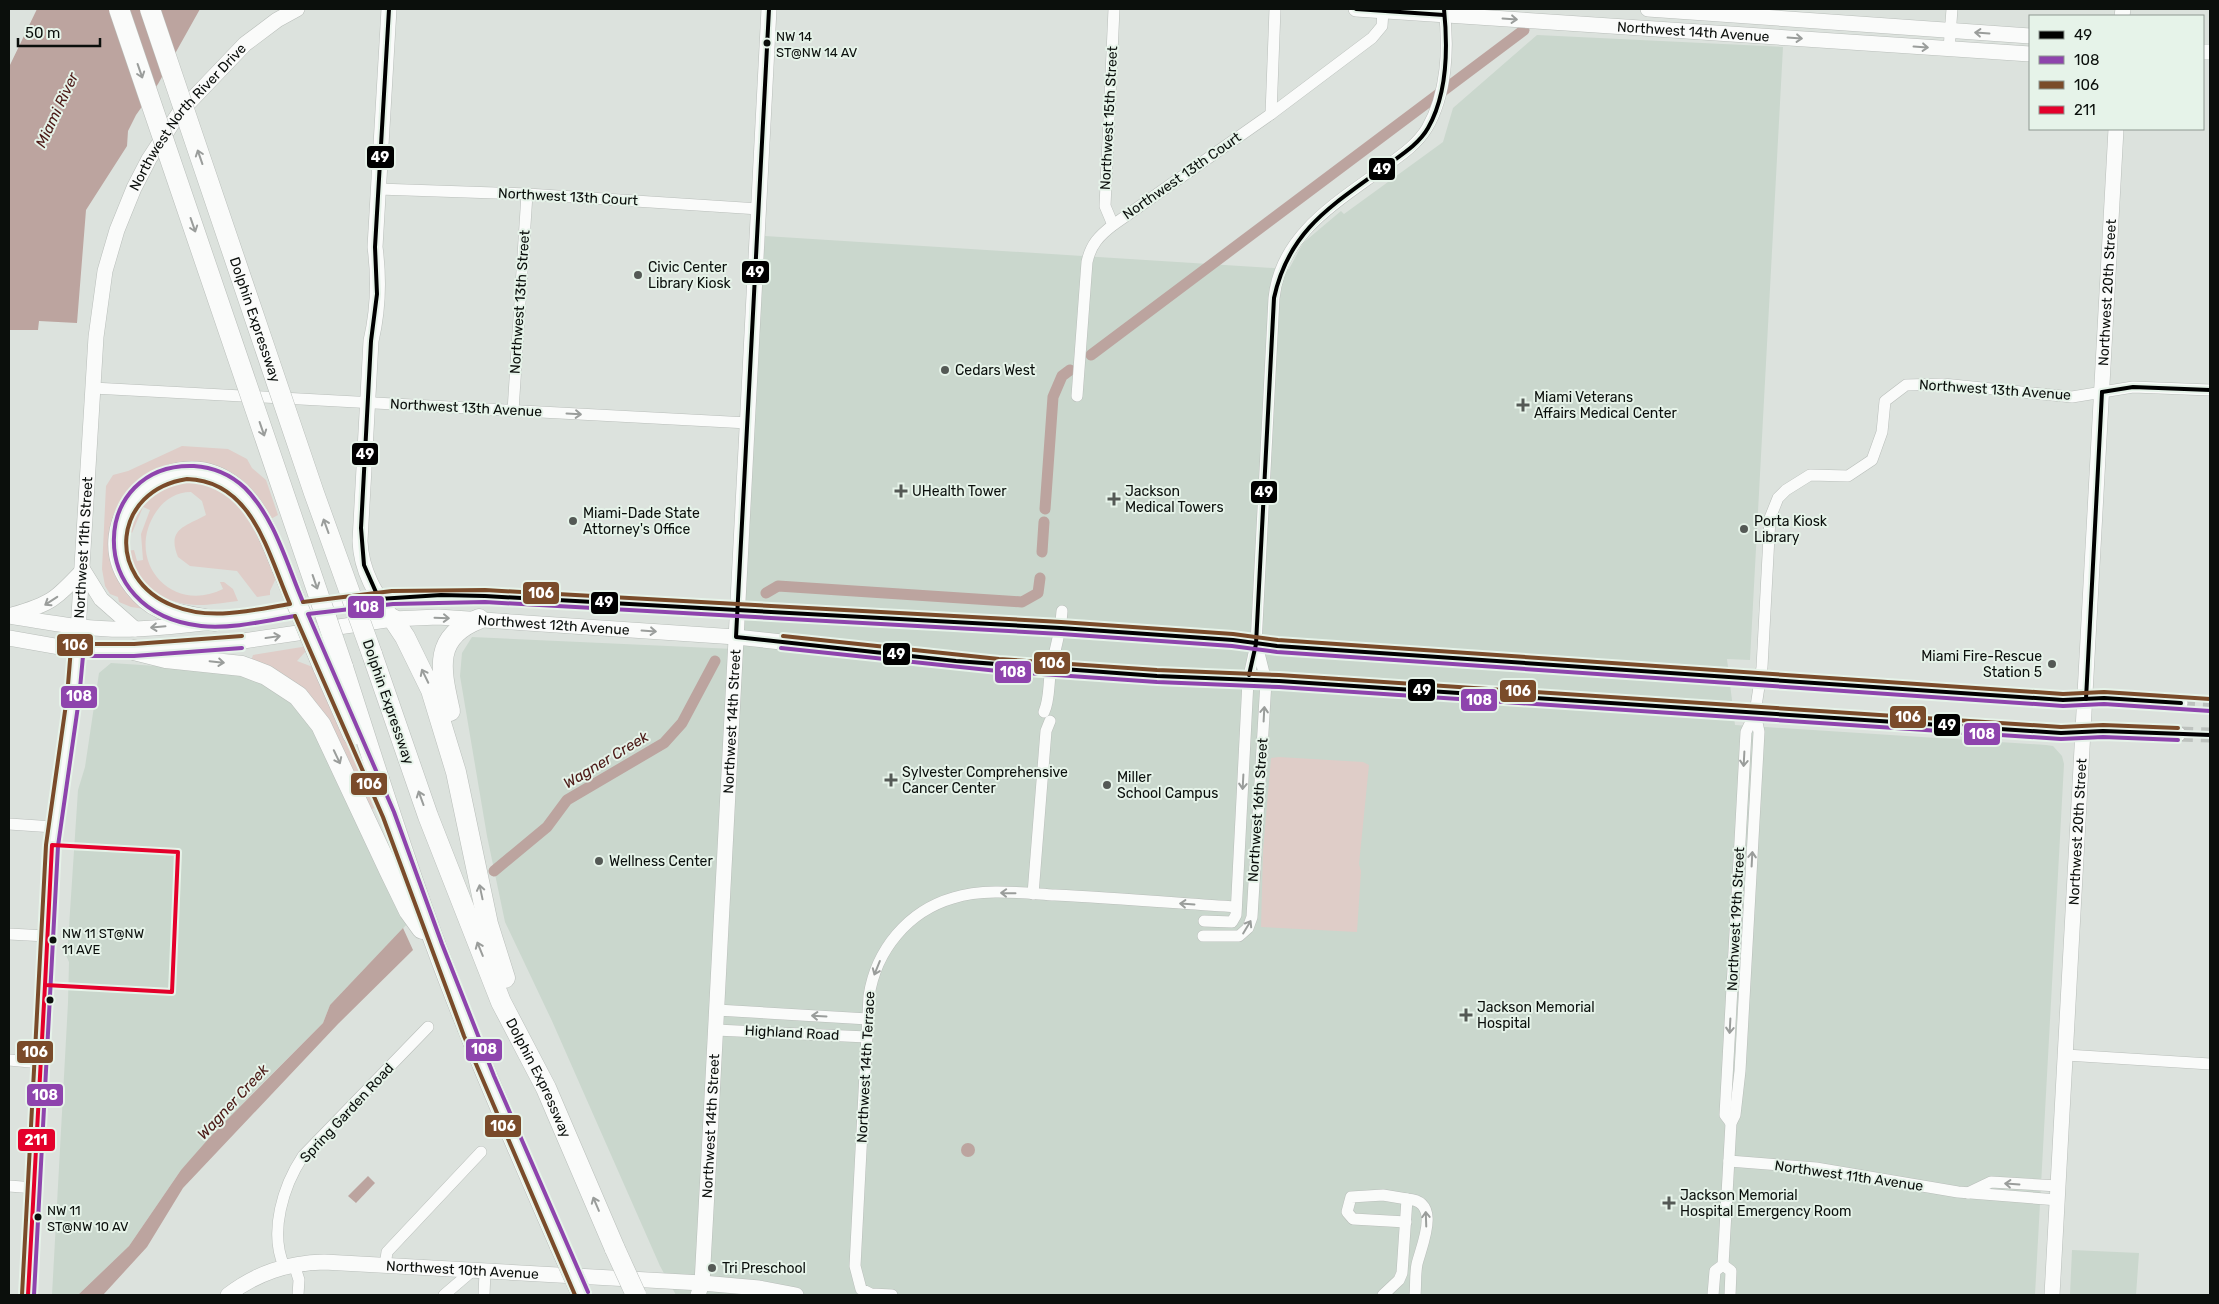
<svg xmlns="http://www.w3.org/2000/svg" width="2219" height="1304" font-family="Rubik,sans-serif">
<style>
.built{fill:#cad7cd}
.green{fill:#dfcdc8}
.water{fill:#bca49f}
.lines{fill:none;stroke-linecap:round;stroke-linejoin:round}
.canal{stroke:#bca49f;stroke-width:11}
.secondary-tunnel{stroke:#bdc2be;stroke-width:15;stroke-dasharray:15 8;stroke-linecap:butt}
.street-casing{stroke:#b9beba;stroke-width:12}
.secondary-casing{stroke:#b9beba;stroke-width:16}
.highway-casing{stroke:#b9beba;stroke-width:21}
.street{stroke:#fafbfa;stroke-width:11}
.secondary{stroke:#fafbfa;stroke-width:15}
.highway{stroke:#fafbfa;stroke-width:20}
.highway-bridge-casing{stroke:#b9beba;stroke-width:21;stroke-linecap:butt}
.highway-bridge{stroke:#fafbfa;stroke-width:20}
.bus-1-casing{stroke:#e6f3e9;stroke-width:8}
.bus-2-casing{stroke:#e6f3e9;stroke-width:8}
.bus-3-casing{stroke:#e6f3e9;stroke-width:8}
.bus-4-casing{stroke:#e6f3e9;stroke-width:8}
.bus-1{stroke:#000;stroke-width:4}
.bus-2{stroke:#8e44ad;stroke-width:4}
.bus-3{stroke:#7a4b2a;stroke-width:4}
.bus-4{stroke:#e4002b;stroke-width:4}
.oneway{stroke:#9a9d9b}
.bus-dot{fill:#0b0f0c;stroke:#e6f3e9;stroke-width:2}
.poi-dot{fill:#545955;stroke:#e6f3e9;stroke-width:2}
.labels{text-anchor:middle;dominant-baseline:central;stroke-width:4;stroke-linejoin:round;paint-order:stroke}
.bus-label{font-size:13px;fill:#0b0f0c;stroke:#e6f3e9;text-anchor:start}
.street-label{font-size:14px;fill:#0b0f0c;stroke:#e6f3e9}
.poi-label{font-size:14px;fill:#0b0f0c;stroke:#e6f3e9;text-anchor:start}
.water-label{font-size:15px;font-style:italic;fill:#4b1815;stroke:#e6f3e9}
.line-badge{stroke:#e6f3e9;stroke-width:2}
.badge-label{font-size:14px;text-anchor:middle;font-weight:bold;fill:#fff}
</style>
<rect width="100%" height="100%" fill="#dce2dd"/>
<g class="built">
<path d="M1537 35 1783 47 1750 660 1727 659 1735 725 2046 745 2053 746 2062 756 2064 764 2035 1295H676L660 1266 552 1021 505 922 487 836 460 676 462 653 472 637 734 649 765 236 1289 269 1303 243 1341 211 1344 214 1443 142 1453 108Z"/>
<path d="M111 663 248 672 308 716 408 923 330 1005 323 1023 251 1095 181 1170 129 1246 78 1295H52L68 1003 69 962 65 953 68 942 78 790 85 767 99 673Z"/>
<path d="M2072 1250 2139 1253 2136 1295H2070Z"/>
</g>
<g class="green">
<path d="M182 446 228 449 247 459 252 468 266 480 278 515 269 520 196 465 114 524 145 609 131 607 119 602 118 597 110 594 105 586 102 569 106 486 113 475 128 471Z"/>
<path d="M204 479 242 504 278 574 270 591V595L257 597 237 571 190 566 178 557C166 528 187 526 206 515L202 501 191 492C176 492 164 500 156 512 124 560 171 615 223 589L220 582H224L233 589 238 601C196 607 185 608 145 591L126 551 134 550 137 561 143 560 141 534 150 510 143 507 132 533 126 527 158 486Z"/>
<path d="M308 646 306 651 297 661 318 669 374 808 369 811 331 733 250 664 253 655Z"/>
<path d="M1279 757 1363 762 1369 765 1359 864 1361 871 1357 932 1261 927 1263 851 1271 758Z"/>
</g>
<g class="water">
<path d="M37 9H200L158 84 136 115 128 131 127 146 86 210 77 323 39 321 38 330H9V67Z"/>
<path d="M403 928 413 950 338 1024 183 1188 147 1247 103 1295H78L129 1246 181 1170 210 1137 323 1023 330 1005Z"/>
<circle cx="968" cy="1150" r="7"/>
<path d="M368 1176 375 1183 356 1203 348 1196Z"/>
</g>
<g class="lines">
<g class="canal">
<path d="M1091 355 1524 30"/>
<path d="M1045 509 1053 397 1062 376 1070 370"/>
<path d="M1042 552 1044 522"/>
<path d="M766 593 778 586 1022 602 1038 593 1040 578"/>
<path d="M494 871 547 827 567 800 664 743 682 723 715 661"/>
</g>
<g class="secondary-tunnel">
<path d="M1105 631 1133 633"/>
<path d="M1099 672 1130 674"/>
<path d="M2180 703 2210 705"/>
<path d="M2178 734 2210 735"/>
</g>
<g class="street-casing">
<g id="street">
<path d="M1949 49 1952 9"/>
<path d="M1271 114 1275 9"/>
<path d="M378 189 527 194 759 209"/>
<path d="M1113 225 1105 206 1114 9"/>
<path d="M93 388 748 423"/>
<path d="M1077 396 1087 262C1091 244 1099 236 1113 225L1271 114 1372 38 1382 26 1383 11"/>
<path d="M513 411 527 194"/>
<path d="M1044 712C1050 699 1048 684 1051 669 1055 649 1061 631 1062 611"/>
<path d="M9 824 54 827"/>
<path d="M1033 894 1046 731 1050 721"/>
<path d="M1204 921 1232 922 1236 915 1248 681 1256 644 1274 298C1281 232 1340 201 1389 164 1403 154 1418 143 1427 128 1447 94 1449 47 1444 9"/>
<path d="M9 934 47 936"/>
<path d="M1203 936H1239L1248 928 1252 917 1266 681 1257 645"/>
<path d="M717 1010 868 1019"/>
<path d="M716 1030 867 1037"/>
<path d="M2066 1055 2210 1064"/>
<path d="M9 1060 41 1063"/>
<path d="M1731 1123 1725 1115 1746 732 1755 713 1762 667 1770 518 1778 498 1786 490 1810 475 1848 476 1872 460 1882 432 1885 401 1906 385 1943 384 2072 397 2133 387 2210 390"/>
<path d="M1729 1161 1816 1168 1958 1192 2058 1200"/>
<path d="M9 1186 35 1188"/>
<path d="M1968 1193 1991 1182 2058 1186"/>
<path d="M1406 1222 1353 1219 1347 1212 1351 1197 1383 1195 1407 1199"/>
<path d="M294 1264 299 1280 298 1295"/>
<path d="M1723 1265 1731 1271 1730 1295"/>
<path d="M284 1266C269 1232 283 1186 303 1156L428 1027"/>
<path d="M385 1266 387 1252 481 1152"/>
<path d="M444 1295 472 1271"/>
<path d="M484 1295 485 1272"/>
<path d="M892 1295 871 1294 861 1289 855 1266 869 996C876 950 908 911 953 898 984 888 1022 893 1055 895 1115 898 1176 903 1236 907"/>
<path d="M1383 1295 1399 1280 1402 1273 1407 1199C1442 1201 1422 1244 1417 1264 1415 1274 1416 1285 1415 1295"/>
<path d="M1713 1295 1715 1271 1723 1265 1731 1123 1735 1115 1740 1071 1759 732 1755 713"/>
</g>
</g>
<g class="secondary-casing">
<g id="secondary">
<path d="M389 9 375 247C379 277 378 311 371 341L360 541C361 572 376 594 393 619"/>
<path id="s1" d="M1356 9 2030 54"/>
<path d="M1648 9 2030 36"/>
<path d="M2122 16 2123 9"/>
<path d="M2203 52H2210"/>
<path d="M83 570 101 599 135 629"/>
<path d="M12 615C51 604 56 599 83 570"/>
<path d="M9 616C51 623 93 631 136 629 239 624 339 598 441 595L1105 631"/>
<path d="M1133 633 1233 640 1277 646 2063 700 2104 698 2180 703"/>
<path id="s2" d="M9 638 77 650H134L243 641 393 619 438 617 736 637 956 661 1099 672"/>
<path d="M1130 674 1279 681 2061 733 2103 731 2178 734"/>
<path id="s3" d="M28 1295 52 845 75 681 96 337 105 271 117 230 134 188 149 159 179 113 245 44 277 20 297 9"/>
<path id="s4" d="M228 1295C257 1273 287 1263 324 1262L702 1283 759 1288 796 1295"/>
<path id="s5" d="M698 1295 702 1283 709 1155 769 9"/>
<path id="s6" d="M2052 1295 2116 129"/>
</g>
</g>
<g class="highway-casing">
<g id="highway">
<path d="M393 619 405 637 431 690 456 772 488 924 505 978"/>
<path d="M215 621C197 617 176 616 160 608 149 603 141 595 134 586 82 522 170 436 234 487 259 506 270 539 282 568"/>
<path d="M134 650 166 658 242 666 266 675 298 696 321 725 390 872 409 911 422 929"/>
<path id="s7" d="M372 654 428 816 501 1002 546 1088 615 1249"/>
<path d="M323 667 353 735"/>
<path d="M343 667C373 760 402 854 436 946 473 1047 517 1147 560 1246"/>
<path d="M450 711C441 670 432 637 479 619"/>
</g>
</g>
<use href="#street" class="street"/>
<use href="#secondary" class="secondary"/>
<use href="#highway" class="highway"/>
<g class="highway-bridge-casing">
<g id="highway-bridge">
<path d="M119 9 343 667"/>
<path id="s8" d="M150 9 314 493 372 654"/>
<path d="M282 568 323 667"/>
<path d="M560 1246 582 1295"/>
<path d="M615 1249 636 1295"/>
</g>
</g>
<use href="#highway-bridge" class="highway-bridge"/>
<g class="bus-1-casing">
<g id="bus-1">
<path d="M769 9 736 637 956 661 1157 676 1279 681 2061 733 2103 731 2210 735"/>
<path d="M1356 9 1444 15"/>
<path d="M2102 392 2133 387 2210 390"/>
<path d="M379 599 441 595 485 596 1061 628 1233 640 1277 646 2063 700 2104 698 2181 703"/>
<path d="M379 599 364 565 361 528 371 341 377 294 375 247 389 9"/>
<path d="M1249 675 1256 644 1274 298C1289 229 1333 205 1386 166 1401 155 1419 144 1428 128 1448 93 1448 48 1444 9"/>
<path d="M2086 699 2102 392"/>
</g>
</g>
<g class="bus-2-casing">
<g id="bus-2">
<path d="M295 616C265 621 232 629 201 626 81 613 91 462 194 466 213 467 231 475 245 488 275 518 287 565 303 602"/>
<path d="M781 648 998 671 1157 682 1279 687 2061 739 2103 737 2178 740"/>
<path d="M588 1292 494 1076 442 944 394 812 308 614 393 604 485 602 1061 634 1232 646 1277 652 2063 706 2104 704 2210 711"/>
<path d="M34 1295 58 846 79 699 83 656H134L242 648"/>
</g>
</g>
<g class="bus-3-casing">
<g id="bus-3">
<path d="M187 479C253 481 268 554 290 604 252 610 211 621 174 606 104 579 113 490 187 479Z"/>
<path d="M303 602 392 591 485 590 1061 622 1233 634 1278 640 2063 694 2104 692 2210 699"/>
<path d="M295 616 383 817 464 1036 575 1295"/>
<path d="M783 636 999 659 1157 670 1279 675 2061 727 2103 725 2178 728"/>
<path d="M22 1295 46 845 67 697 71 648 76 644H134L242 636"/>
</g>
</g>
<g class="bus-4-casing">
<g id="bus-4">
<path d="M52 845 178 852 172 992 45 985Z"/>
<path d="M28 1295 45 985"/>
</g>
</g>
<use href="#bus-1" class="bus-1"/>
<use href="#bus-2" class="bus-2"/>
<use href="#bus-3" class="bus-3"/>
<use href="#bus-4" class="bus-4"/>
</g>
<defs><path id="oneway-shaft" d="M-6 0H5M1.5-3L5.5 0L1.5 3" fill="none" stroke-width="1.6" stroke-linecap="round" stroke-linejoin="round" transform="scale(1.25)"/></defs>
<g class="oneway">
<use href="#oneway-shaft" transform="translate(1510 19) rotate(4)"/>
<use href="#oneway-shaft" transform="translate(1982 33) rotate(-176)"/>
<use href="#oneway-shaft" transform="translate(1795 38) rotate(4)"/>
<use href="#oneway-shaft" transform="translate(1921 47) rotate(4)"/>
<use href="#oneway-shaft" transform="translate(140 71) rotate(71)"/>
<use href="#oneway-shaft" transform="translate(200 157) rotate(-109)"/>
<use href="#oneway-shaft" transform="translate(193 225) rotate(71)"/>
<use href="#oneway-shaft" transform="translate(574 414) rotate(3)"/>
<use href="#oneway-shaft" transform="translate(262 429) rotate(71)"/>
<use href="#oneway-shaft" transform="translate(326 526) rotate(-110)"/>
<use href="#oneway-shaft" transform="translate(315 582) rotate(71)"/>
<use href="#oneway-shaft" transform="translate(51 601) rotate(147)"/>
<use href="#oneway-shaft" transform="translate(442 618) rotate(2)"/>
<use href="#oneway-shaft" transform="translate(158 627) rotate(175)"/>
<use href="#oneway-shaft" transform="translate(649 631) rotate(4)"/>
<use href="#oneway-shaft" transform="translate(273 637) rotate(-8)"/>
<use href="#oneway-shaft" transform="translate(217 662) rotate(6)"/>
<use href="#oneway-shaft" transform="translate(425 676) rotate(-116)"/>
<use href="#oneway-shaft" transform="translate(1264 714) rotate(-87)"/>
<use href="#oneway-shaft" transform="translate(337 757) rotate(65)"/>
<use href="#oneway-shaft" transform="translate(1744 759) rotate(93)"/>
<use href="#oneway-shaft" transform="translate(1243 782) rotate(93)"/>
<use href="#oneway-shaft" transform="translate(421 798) rotate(-110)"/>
<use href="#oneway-shaft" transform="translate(1752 859) rotate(-87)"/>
<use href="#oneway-shaft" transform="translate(481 892) rotate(-102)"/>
<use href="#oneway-shaft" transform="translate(1008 893) rotate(-179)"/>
<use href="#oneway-shaft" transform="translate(1187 904) rotate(-176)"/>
<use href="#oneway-shaft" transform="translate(1247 927) rotate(-59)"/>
<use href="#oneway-shaft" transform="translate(480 949) rotate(-112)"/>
<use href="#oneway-shaft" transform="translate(877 968) rotate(112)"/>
<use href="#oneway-shaft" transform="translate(819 1016) rotate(-177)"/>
<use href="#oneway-shaft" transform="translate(1730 1026) rotate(93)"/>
<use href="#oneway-shaft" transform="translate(2012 1184) rotate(-176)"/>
<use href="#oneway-shaft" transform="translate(596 1204) rotate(-113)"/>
<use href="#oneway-shaft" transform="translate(1426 1219) rotate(-92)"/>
</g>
<g class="bus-dot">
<circle cx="767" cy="43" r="4.5"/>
<circle cx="53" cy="940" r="4.5"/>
<circle cx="50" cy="1000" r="4.5"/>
<circle cx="38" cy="1217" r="4.5"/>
</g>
<g class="poi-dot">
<circle cx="638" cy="275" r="5"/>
<circle cx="945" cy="370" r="5"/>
<path d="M1520.5 397.5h5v5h5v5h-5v5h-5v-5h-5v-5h5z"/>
<path d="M898.5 483.5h5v5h5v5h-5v5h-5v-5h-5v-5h5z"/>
<path d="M1111.5 491.5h5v5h5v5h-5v5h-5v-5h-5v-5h5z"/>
<circle cx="573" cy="521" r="5"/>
<circle cx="1744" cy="529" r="5"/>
<circle cx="2052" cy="664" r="5"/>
<path d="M888.5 772.5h5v5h5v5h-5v5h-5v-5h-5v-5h5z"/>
<circle cx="1107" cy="785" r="5"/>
<circle cx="599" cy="861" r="5"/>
<path d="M1463.5 1007.5h5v5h5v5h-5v5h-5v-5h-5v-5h5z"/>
<path d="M1666.5 1195.5h5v5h5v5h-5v5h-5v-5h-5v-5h5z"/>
<circle cx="712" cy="1268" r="5"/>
</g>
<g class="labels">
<g class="bus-label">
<text x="776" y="36">NW 14<tspan x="776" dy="16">ST@NW 14 AV</tspan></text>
<text x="62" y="933">NW 11 ST@NW<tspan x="62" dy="16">11 AVE</tspan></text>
<text x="47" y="1210">NW 11<tspan x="47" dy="16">ST@NW 10 AV</tspan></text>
</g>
<g class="street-label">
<text stroke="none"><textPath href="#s1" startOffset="338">Northwest 14th Avenue</textPath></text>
<text stroke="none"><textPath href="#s3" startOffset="1205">Northwest North River Drive</textPath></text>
<text transform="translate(1109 118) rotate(-87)">Northwest 15th Street</text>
<text transform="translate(1182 176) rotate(-35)">Northwest 13th Court</text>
<text transform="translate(568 197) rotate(3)">Northwest 13th Court</text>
<text stroke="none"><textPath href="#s6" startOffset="1004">Northwest 20th Street</textPath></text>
<text transform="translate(520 302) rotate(-86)">Northwest 13th Street</text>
<text stroke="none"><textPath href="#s8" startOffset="328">Dolphin Expressway</textPath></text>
<text transform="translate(1995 390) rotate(4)">Northwest 13th Avenue</text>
<text transform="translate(466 408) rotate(3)">Northwest 13th Avenue</text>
<text stroke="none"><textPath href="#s3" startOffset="750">Northwest 11th Street</textPath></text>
<text stroke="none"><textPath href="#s2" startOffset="548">Northwest 12th Avenue</textPath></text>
<text transform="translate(388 702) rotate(71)">Dolphin Expressway</text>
<text stroke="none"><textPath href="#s5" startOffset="575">Northwest 14th Street</textPath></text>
<text transform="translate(1258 810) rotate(-86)">Northwest 16th Street</text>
<text stroke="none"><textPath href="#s6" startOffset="464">Northwest 20th Street</textPath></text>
<text transform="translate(1736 919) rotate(-87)">Northwest 19th Street</text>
<text transform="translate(792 1033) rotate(3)">Highland Road</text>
<text transform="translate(866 1067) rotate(-87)">Northwest 14th Terrace</text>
<text stroke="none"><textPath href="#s7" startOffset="456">Dolphin Expressway</textPath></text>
<text transform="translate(347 1113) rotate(-47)">Spring Garden Road</text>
<text stroke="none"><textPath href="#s5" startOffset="170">Northwest 14th Street</textPath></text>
<text transform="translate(1849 1176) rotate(8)">Northwest 11th Avenue</text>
<text stroke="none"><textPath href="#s4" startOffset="242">Northwest 10th Avenue</textPath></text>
</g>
<g class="poi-label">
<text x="648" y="267">Civic Center<tspan x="648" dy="16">Library Kiosk</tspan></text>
<text x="955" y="370">Cedars West</text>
<text x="1534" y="397">Miami Veterans<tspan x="1534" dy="16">Affairs Medical Center</tspan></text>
<text x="912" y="491">UHealth Tower</text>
<text x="1125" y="491">Jackson<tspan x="1125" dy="16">Medical Towers</tspan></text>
<text x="583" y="513">Miami-Dade State<tspan x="583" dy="16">Attorney's Office</tspan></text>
<text x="1754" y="521">Porta Kiosk<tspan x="1754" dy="16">Library</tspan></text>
<text x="2042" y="656" text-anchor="end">Miami Fire-Rescue<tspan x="2042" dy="16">Station 5</tspan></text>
<text x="902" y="772">Sylvester Comprehensive<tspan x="902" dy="16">Cancer Center</tspan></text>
<text x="1117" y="777">Miller<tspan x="1117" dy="16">School Campus</tspan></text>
<text x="609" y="861">Wellness Center</text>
<text x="1477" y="1007">Jackson Memorial<tspan x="1477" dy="16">Hospital</tspan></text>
<text x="1680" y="1195">Jackson Memorial<tspan x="1680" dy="16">Hospital Emergency Room</tspan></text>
<text x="722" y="1268">Tri Preschool</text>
</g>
<g class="water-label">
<text transform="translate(57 110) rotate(-65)">Miami River</text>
<text transform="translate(606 760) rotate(-31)">Wagner Creek</text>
<text transform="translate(233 1102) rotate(-47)">Wagner Creek</text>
</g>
</g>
<g class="line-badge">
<rect x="366" y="145" width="29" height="24" rx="5" fill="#000"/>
<rect x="1368" y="157" width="28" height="24" rx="5" fill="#000"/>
<rect x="741" y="260" width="29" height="24" rx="5" fill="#000"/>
<rect x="351" y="442" width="28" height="24" rx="5" fill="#000"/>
<rect x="1250" y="480" width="28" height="24" rx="5" fill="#000"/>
<rect x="522" y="581" width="38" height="24" rx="5" fill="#7a4b2a"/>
<rect x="590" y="591" width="29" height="24" rx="5" fill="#000"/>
<rect x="347" y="595" width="38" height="24" rx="5" fill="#8e44ad"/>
<rect x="56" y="633" width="38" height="24" rx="5" fill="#7a4b2a"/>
<rect x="882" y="642" width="29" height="24" rx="5" fill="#000"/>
<rect x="1033" y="651" width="38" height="24" rx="5" fill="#7a4b2a"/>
<rect x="994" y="660" width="38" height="24" rx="5" fill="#8e44ad"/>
<rect x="1407" y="678" width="29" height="24" rx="5" fill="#000"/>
<rect x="1499" y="679" width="38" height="24" rx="5" fill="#7a4b2a"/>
<rect x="60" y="685" width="38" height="24" rx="5" fill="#8e44ad"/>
<rect x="1460" y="688" width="38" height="24" rx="5" fill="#8e44ad"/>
<rect x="1889" y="705" width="38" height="24" rx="5" fill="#7a4b2a"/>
<rect x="1933" y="713" width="28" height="24" rx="5" fill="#000"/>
<rect x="1963" y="722" width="38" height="24" rx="5" fill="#8e44ad"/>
<rect x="350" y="772" width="38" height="24" rx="5" fill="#7a4b2a"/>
<rect x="465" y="1038" width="38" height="24" rx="5" fill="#8e44ad"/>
<rect x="16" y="1040" width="38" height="24" rx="5" fill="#7a4b2a"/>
<rect x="26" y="1083" width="38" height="24" rx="5" fill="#8e44ad"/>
<rect x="484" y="1114" width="38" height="24" rx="5" fill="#7a4b2a"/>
<rect x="17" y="1128" width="39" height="24" rx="5" fill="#e4002b"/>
</g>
<g class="badge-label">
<text x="380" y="162">49</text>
<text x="1382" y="174">49</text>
<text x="755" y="277">49</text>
<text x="365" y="459">49</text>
<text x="1264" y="497">49</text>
<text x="541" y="598">106</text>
<text x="604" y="607">49</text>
<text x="366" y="612">108</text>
<text x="75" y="650">106</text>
<text x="896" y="659">49</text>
<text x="1052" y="668">106</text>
<text x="1013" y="677">108</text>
<text x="1422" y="695">49</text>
<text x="1518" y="696">106</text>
<text x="79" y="701">108</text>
<text x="1479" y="705">108</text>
<text x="1908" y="722">106</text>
<text x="1947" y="730">49</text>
<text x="1982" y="739">108</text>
<text x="369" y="789">106</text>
<text x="484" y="1054">108</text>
<text x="35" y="1057">106</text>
<text x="45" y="1100">108</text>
<text x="503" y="1131">106</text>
<text x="36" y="1145">211</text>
</g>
<rect width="2219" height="1304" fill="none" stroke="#0b0f0c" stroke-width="20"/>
<rect x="2029" y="15" width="175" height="115" fill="#e6f3e9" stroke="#8e9891"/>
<rect x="2039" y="31" width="25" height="8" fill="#000000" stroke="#8e9891"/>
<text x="2074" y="40" font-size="15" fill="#0b0f0c">49</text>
<rect x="2039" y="56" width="25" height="8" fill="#8e44ad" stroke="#8e9891"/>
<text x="2074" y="65" font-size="15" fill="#0b0f0c">108</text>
<rect x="2039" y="81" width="25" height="8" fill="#7a4b2a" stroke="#8e9891"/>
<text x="2074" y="90" font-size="15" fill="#0b0f0c">106</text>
<rect x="2039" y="106" width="25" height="8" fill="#e4002b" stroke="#8e9891"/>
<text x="2074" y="115" font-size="15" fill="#0b0f0c">211</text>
<path d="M18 38v8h82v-8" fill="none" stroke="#0b0f0c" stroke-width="2.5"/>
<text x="25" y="38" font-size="15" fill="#0b0f0c" stroke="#e6f3e9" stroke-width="4" paint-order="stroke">50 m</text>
</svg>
